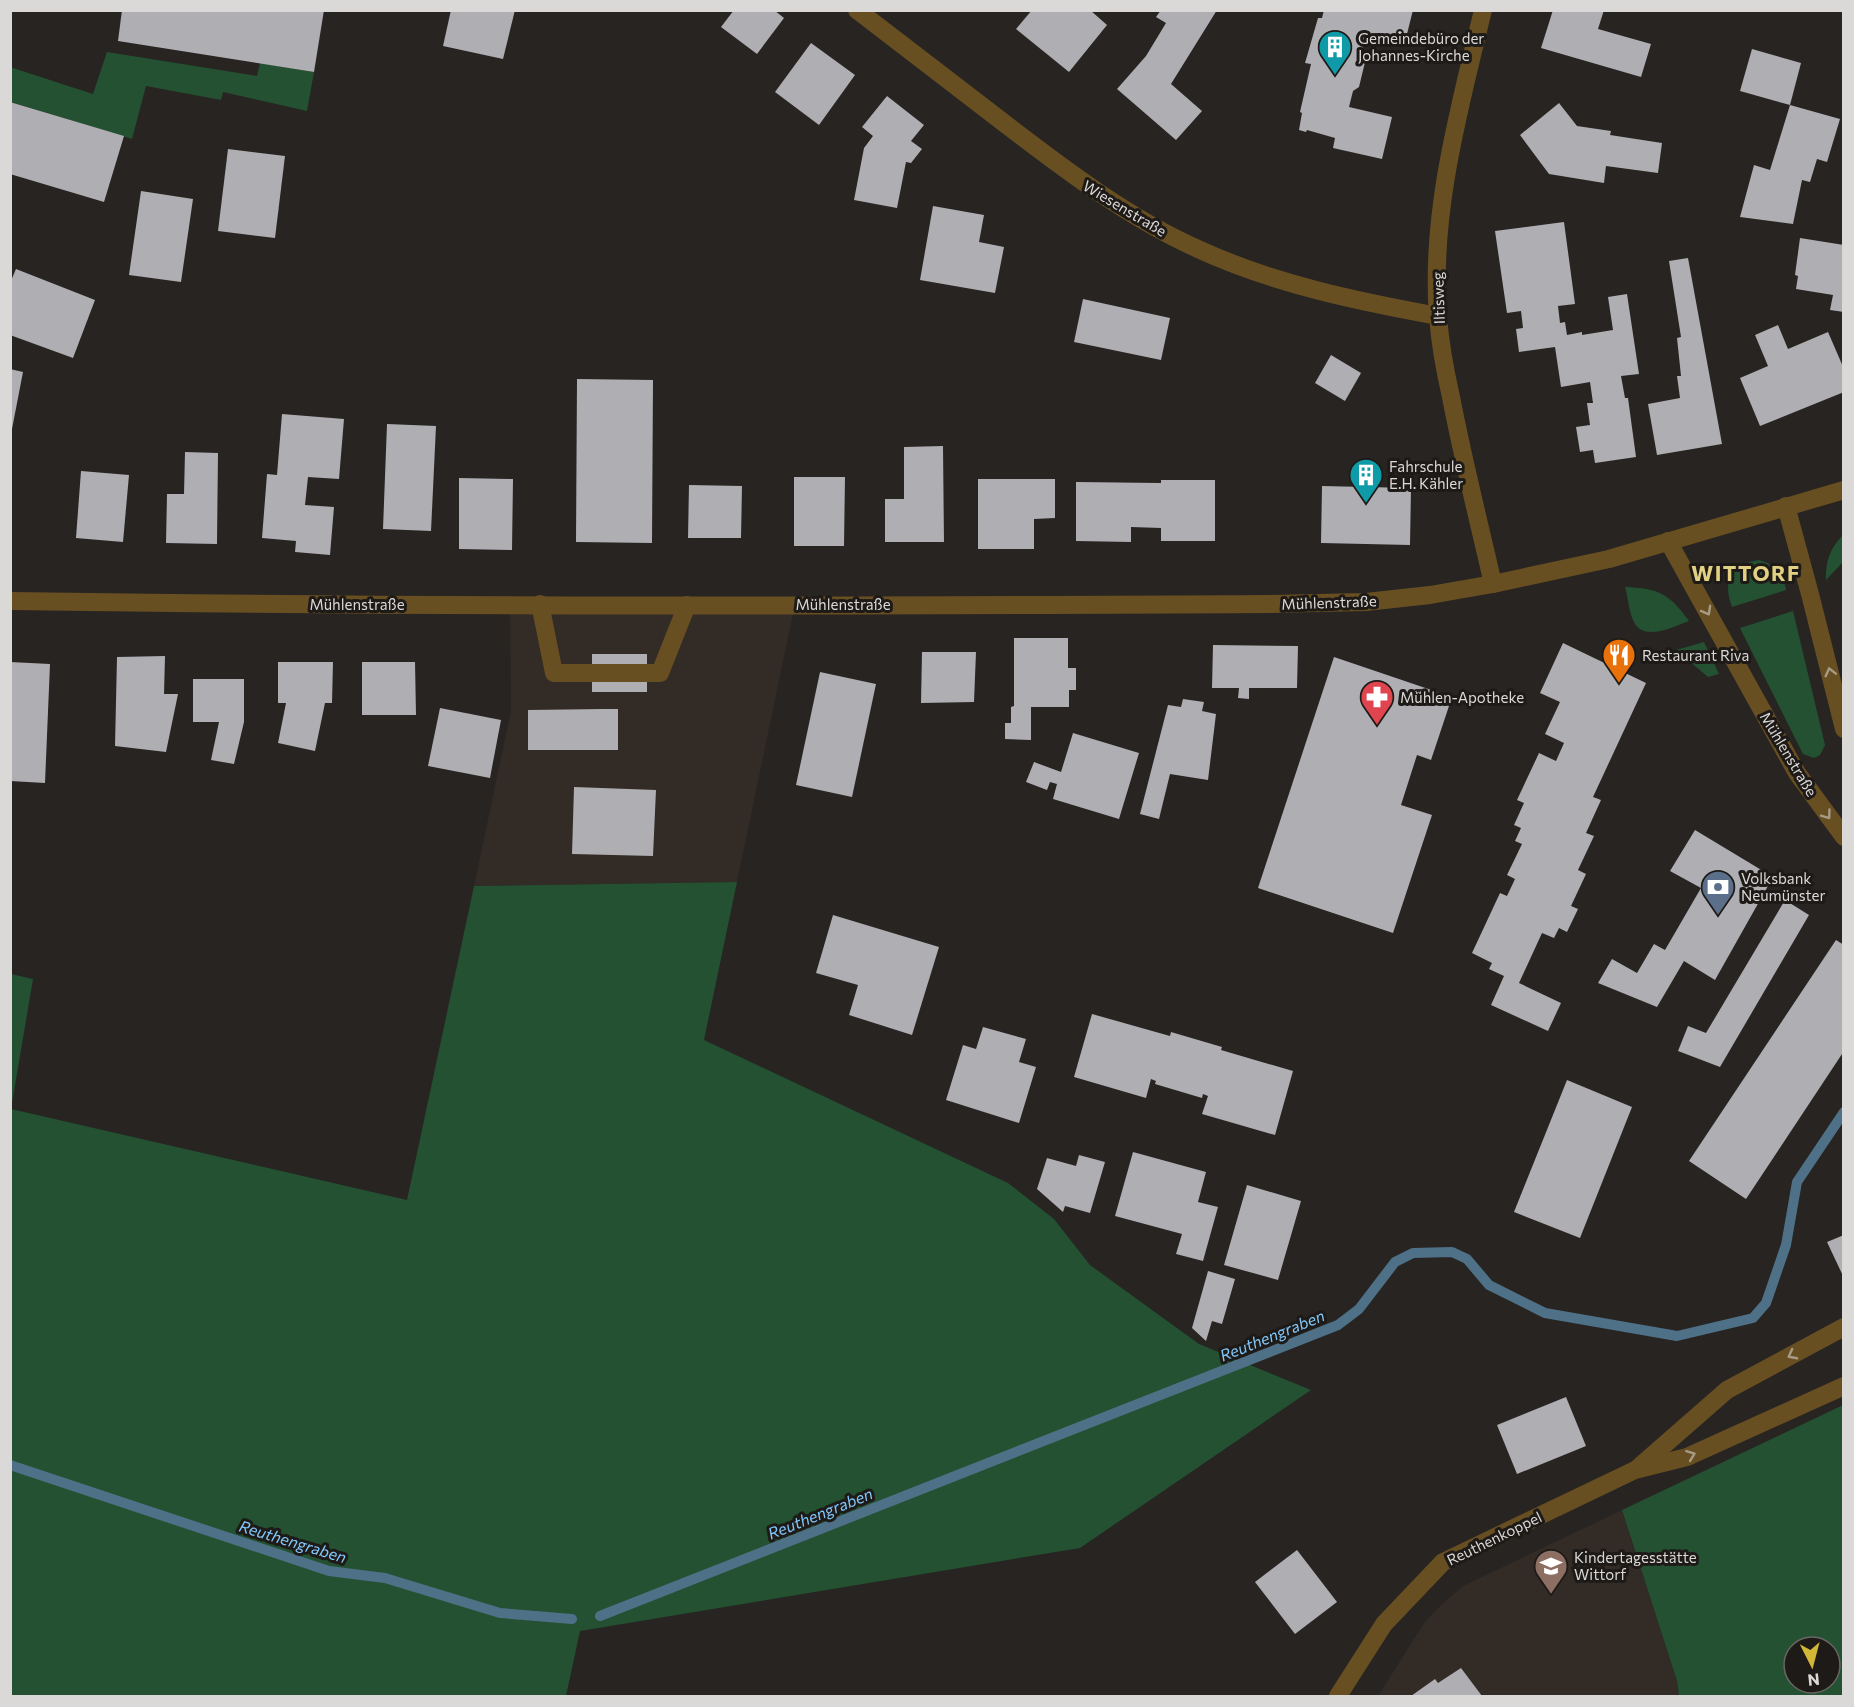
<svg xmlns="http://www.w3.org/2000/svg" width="1854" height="1707" font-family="Commissioner,sans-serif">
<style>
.built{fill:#332b25}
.green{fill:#235132;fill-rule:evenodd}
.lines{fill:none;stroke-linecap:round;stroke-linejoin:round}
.stream{stroke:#4e7187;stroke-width:10}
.building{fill:#afaeb2}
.minor{stroke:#684f22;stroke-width:18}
.oneway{stroke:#a79b86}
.labels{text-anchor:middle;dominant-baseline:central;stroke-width:6;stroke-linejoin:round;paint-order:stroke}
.poi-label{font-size:15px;fill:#dbd9d7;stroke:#1d1a18;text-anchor:start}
.street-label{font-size:15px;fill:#dbd9d7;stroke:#1d1a18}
.water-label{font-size:16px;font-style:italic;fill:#83c8fb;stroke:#1d1a18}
.district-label{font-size:21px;font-weight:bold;letter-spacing:1.5px;fill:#e2d183;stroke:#1d1a18}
</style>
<rect width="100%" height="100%" fill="#272422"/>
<g class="built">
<path d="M510 604H795L737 882 474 886 511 710Z"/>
<path d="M1622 1510 1677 1681 1679 1696H1378L1424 1623 1442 1604 1463 1586Z"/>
</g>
<g class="green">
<path d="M107 52 257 76 260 63 314 72 307 111 223 92 221 100 146 86 132 139 11 102 10 67 93 94Z"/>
<path d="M1843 535V562L1826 580C1825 562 1830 548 1843 535Z"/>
<path d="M1759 560C1776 565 1783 573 1786 590L1732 607C1722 581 1731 564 1759 560Z"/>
<path d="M1625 587C1658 588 1670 594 1689 621 1673 627 1642 643 1633 620 1629 611 1628 598 1625 587Z"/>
<path d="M1793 611 1825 745 1820 755 1814 758 1803 754 1740 628Z"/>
<path d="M1704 642 1719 674 1708 677 1676 650Z"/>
<path d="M737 882 704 1040 1008 1183 1054 1219 1090 1265 1199 1344 1311 1390 1080 1548 580 1631 566 1696H11V974L33 979 11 1109 407 1200 474 886Z"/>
<path d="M1843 1405V1696H1679L1677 1681 1622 1510ZM1794 1647H1830V1683H1794Z"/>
</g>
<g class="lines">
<g class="stream">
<path d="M10 1465 329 1571 385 1578 500 1613 572 1619"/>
<path d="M600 1616 1338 1325 1359 1309 1395 1262 1413 1253 1452 1252 1467 1259 1489 1285 1545 1313 1677 1336 1753 1318 1766 1303 1786 1245 1797 1182 1844 1112"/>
</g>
</g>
<g class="building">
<path d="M122 10H324L314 72 118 41Z"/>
<path d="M451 10H515L503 59 443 46Z"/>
<path d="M734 10H774L784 18 757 54 721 27Z"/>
<path d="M1032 10H1090L1107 25 1069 72 1016 29Z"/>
<path d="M1161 10H1217L1171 84 1202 111 1176 140 1117 89 1146 56 1166 23 1156 17Z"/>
<path d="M1324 10H1413L1406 38 1375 33 1372 44 1364 42 1362 52 1366 58 1359 87 1353 91 1349 107 1392 117 1382 159 1333 148 1335 138 1307 130 1306 132 1299 130 1302 113 1300 112 1311 64 1305 63 1318 18H1322Z"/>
<path d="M1553 10H1604L1598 29 1651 44 1641 77 1541 48Z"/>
<path d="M811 43 855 75 819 125 775 92Z"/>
<path d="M1752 49 1801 63 1790 105 1740 91Z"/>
<path d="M887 96 924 125 911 141 922 149 911 163 906 162 897 208 854 200 864 148 873 136 862 127Z"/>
<path d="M10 102 124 136 104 202 10 174Z"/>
<path d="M1559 103 1577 126 1611 131 1610 135 1662 143 1658 173 1606 166 1604 183 1549 174 1520 135Z"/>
<path d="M1790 105 1840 119 1827 162 1817 159 1810 182 1802 180 1793 224 1740 217 1754 165 1770 170Z"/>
<path d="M228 149 285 156 275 238 218 231Z"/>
<path d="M141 191 193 199 181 282 129 275Z"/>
<path d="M933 206 984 215 979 242 1004 247 995 293 920 280Z"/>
<path d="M1564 222 1575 304 1558 306 1560 323 1565 322 1567 335 1582 332V335L1613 330 1608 297 1627 294 1639 374 1621 376 1625 398H1628L1636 457 1595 463 1593 450 1580 452 1576 427 1590 425 1587 403H1593L1590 382 1561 387 1555 347 1519 352 1516 329 1523 328 1521 311 1507 313 1495 231Z"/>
<path d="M1800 238 1844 245V312L1830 310 1833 295 1796 289 1798 276 1795 275Z"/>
<path d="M1688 258 1722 444 1657 455 1648 404 1680 398 1677 376H1681L1677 338 1681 337 1669 261Z"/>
<path d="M16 269 95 300 73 358 10 335V283Z"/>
<path d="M1083 299 1170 318 1161 360 1074 342Z"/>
<path d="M1778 325 1788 349 1828 332 1844 369V392L1760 426 1740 378 1768 366 1755 335Z"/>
<path d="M1331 355 1361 373 1345 401 1315 383Z"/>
<path d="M10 369 23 372 12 429H10Z"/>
<path d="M577 379 653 380 652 543 576 542Z"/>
<path d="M282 414 344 419 339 479 308 477 305 505 334 507 330 555 295 552 296 541 262 538 267 474 277 475Z"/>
<path d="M387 424 436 426 431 531 383 529Z"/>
<path d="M943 446 944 542H885V499H904V447Z"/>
<path d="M185 452 218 453 217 544 166 543 167 494H184Z"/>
<path d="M81 471 129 475 123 542 76 538Z"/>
<path d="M794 477H845L844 546H794Z"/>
<path d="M459 478 513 479 512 550 459 549Z"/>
<path d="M978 479H1055V518L1034 519V549H978Z"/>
<path d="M1161 480H1215V541H1161V528L1131 527V542L1076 541V482L1161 483Z"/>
<path d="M689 485 742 486 741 538H688Z"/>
<path d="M1322 486 1411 488 1410 545 1321 543Z"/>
<path d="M1014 638H1068V668H1076V690H1069V707H1031V740L1005 739V723H1011V707L1014 706Z"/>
<path d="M1563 643 1646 683 1593 797 1601 800 1586 833 1594 836 1578 870 1586 874 1571 906 1578 909 1567 932 1559 928 1554 938 1542 933 1519 983 1561 1003 1548 1031 1491 1005 1504 976 1489 969 1492 963 1472 953 1500 893 1507 896 1515 879 1507 875 1522 844 1515 841 1521 828 1514 825 1524 803 1517 800 1539 753 1556 761 1564 743 1545 734 1560 702 1540 693Z"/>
<path d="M1213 645 1298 646 1297 688H1249V699L1238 698 1239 688H1212Z"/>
<path d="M922 652H976L974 702 921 703Z"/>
<rect x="592" y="654" width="55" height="38"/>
<path d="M165 656 164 694H178L166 752 115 746 117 657Z"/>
<path d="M1334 657 1452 697 1431 760 1417 755 1401 805 1432 815 1393 933 1258 888Z"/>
<path d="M10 662 50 664 45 783 10 781Z"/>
<path d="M278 662H333L332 703H325L315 751 278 743 286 703H278Z"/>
<path d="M362 662H415L416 715H362Z"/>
<path d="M820 672 876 684 852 797 796 785Z"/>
<path d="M193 679H244V722L234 764 211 760 219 722H193Z"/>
<path d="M1183 699 1204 702 1202 711 1216 714 1208 780 1170 774 1159 819 1140 814 1168 705 1181 707Z"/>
<path d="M440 708 501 720 490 778 428 766Z"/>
<path d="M603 709H618V750H528V710Z"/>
<path d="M1073 733 1139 753 1119 819 1053 799 1057 784 1050 782 1047 790 1026 782 1034 762 1061 772Z"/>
<path d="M574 787 656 790 653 856 572 854Z"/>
<path d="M1695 830 1773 877 1715 980 1684 961 1657 1007 1598 983 1612 959 1637 973 1654 944 1665 950 1701 888 1670 871Z"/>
<path d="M1785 900 1809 915 1720 1067 1678 1051 1688 1026 1706 1033Z"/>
<path d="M833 915 939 947 912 1035 849 1015 858 985 816 973Z"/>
<path d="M1836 940 1844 945V1051L1746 1199 1689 1161Z"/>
<path d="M1092 1014 1170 1036 1171 1032 1222 1047 1221 1050 1293 1071 1275 1135 1202 1114 1208 1096 1203 1094 1202 1098 1155 1084 1156 1081 1151 1079 1146 1098 1074 1077Z"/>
<path d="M983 1027 1026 1039 1019 1062 1036 1067 1019 1123 946 1100 963 1045 976 1049Z"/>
<path d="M1567 1080 1632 1107 1580 1238 1514 1212Z"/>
<path d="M1133 1152 1206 1172 1198 1202 1218 1207 1203 1261 1176 1254 1182 1234 1115 1216Z"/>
<path d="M1079 1155 1105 1162 1090 1213 1065 1206 1063 1212 1037 1189 1047 1158 1076 1166Z"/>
<path d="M1247 1185 1301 1201 1278 1280 1224 1265Z"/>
<path d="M1844 1235V1278L1827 1242Z"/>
<path d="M1208 1271 1235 1279 1222 1324 1212 1321 1206 1341 1192 1328Z"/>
<path d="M1566 1397 1586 1446 1517 1474 1497 1425Z"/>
<path d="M1297 1550 1337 1602 1295 1634 1255 1582Z"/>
<path d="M1461 1668 1482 1696H1411L1435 1679 1438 1683Z"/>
</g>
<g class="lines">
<g class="minor">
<path d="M857 10C908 49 958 88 1008 126 1068 172 1129 218 1198 249 1274 284 1356 301 1438 316"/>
<path d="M1483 10C1459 110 1430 213 1438 316 1440 343 1445 371 1451 397 1463 460 1479 522 1493 584"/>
<path d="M1786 506 1810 594 1844 729"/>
<path d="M1668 541 1797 773 1844 837"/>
<path d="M10 601C430 607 850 606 1269 604L1366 602 1430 595 1493 584 1609 559 1844 490"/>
<path d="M540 604 554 673H660L687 605"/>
<path d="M1639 1467 1727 1390 1844 1327"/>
<path d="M1338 1696 1384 1624 1443 1562 1635 1470 1687 1457 1844 1386"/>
</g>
</g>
<defs><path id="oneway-chevron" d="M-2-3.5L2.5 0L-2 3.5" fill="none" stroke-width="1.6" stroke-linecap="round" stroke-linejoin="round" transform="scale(1.5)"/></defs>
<g class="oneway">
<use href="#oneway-chevron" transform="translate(1707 611) rotate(61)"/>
<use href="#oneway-chevron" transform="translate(1830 672) rotate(-104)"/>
<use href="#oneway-chevron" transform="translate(1827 815) rotate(54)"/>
<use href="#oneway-chevron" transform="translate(1792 1355) rotate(152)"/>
<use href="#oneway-chevron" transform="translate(1691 1455) rotate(-21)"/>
</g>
<defs>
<g id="building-pin" transform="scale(1.725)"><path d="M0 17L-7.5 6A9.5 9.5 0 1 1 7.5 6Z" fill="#0f9aa8" stroke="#1d1a18"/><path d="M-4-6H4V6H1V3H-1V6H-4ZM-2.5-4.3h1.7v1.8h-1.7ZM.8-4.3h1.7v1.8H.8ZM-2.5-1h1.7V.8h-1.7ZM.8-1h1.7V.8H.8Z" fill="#fff"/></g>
<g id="restaurant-pin" transform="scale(1.725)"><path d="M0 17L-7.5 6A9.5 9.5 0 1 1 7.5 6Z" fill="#e8710a" stroke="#1d1a18"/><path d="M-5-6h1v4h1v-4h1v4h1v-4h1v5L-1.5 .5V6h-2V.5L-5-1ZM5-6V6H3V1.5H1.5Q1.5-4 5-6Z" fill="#fff"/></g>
<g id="pharmacy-pin" transform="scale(1.725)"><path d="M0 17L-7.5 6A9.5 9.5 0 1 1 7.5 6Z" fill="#e0444e" stroke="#1d1a18"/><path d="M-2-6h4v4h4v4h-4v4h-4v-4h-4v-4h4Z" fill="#fff"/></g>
<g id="bank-pin" transform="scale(1.725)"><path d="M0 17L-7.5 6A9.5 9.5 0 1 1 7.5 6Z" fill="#5c6f8a" stroke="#1d1a18"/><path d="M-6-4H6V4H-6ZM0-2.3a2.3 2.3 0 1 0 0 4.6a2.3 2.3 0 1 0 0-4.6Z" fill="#fff"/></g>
<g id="school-pin" transform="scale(1.725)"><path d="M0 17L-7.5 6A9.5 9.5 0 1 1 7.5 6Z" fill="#8d6e63" stroke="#1d1a18"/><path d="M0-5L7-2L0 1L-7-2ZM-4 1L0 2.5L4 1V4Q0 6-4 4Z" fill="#fff"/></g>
</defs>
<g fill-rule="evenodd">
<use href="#building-pin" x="1335" y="47"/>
<use href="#building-pin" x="1366" y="475"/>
<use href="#restaurant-pin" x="1619" y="655"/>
<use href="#pharmacy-pin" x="1377" y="697"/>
<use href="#bank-pin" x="1718" y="887"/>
<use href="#school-pin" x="1551" y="1566"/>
</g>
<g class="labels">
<g class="poi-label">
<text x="1358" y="38">Gemeindebüro der<tspan x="1358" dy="17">Johannes-Kirche</tspan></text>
<text x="1389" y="466">Fahrschule<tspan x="1389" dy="17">E.H. Kähler</tspan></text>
<text x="1642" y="655">Restaurant Riva</text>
<text x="1400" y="697">Mühlen-Apotheke</text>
<text x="1741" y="878">Volksbank<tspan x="1741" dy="17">Neumünster</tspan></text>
<text x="1574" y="1557">Kindertagesstätte<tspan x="1574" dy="17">Wittorf</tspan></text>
</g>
<g class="street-label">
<text transform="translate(1125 208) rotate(31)">Wiesenstraße</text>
<text transform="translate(1438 298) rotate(-92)">Iltisweg</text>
<text transform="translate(1329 602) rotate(-2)">Mühlenstraße</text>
<text x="357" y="604">Mühlenstraße</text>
<text x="843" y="604">Mühlenstraße</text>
<text transform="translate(1789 754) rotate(59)">Mühlenstraße</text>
<text transform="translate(1494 1538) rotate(-26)">Reuthenkoppel</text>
</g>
<g class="water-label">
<text transform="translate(1272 1335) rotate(-22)">Reuthengraben</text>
<text transform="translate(820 1513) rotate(-22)">Reuthengraben</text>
<text transform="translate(293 1541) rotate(17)">Reuthengraben</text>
</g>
<g class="district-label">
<text x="1746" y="572">WITTORF</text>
</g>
</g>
<rect width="1854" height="1707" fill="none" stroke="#dbd9d7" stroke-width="24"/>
<g transform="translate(1812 1665) rotate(174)"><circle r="28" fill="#1d1a18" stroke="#696664" stroke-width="1.5"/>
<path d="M0-4.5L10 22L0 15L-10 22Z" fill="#d2b736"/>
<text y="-9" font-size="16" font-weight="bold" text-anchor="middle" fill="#dbd9d7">N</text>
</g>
</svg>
